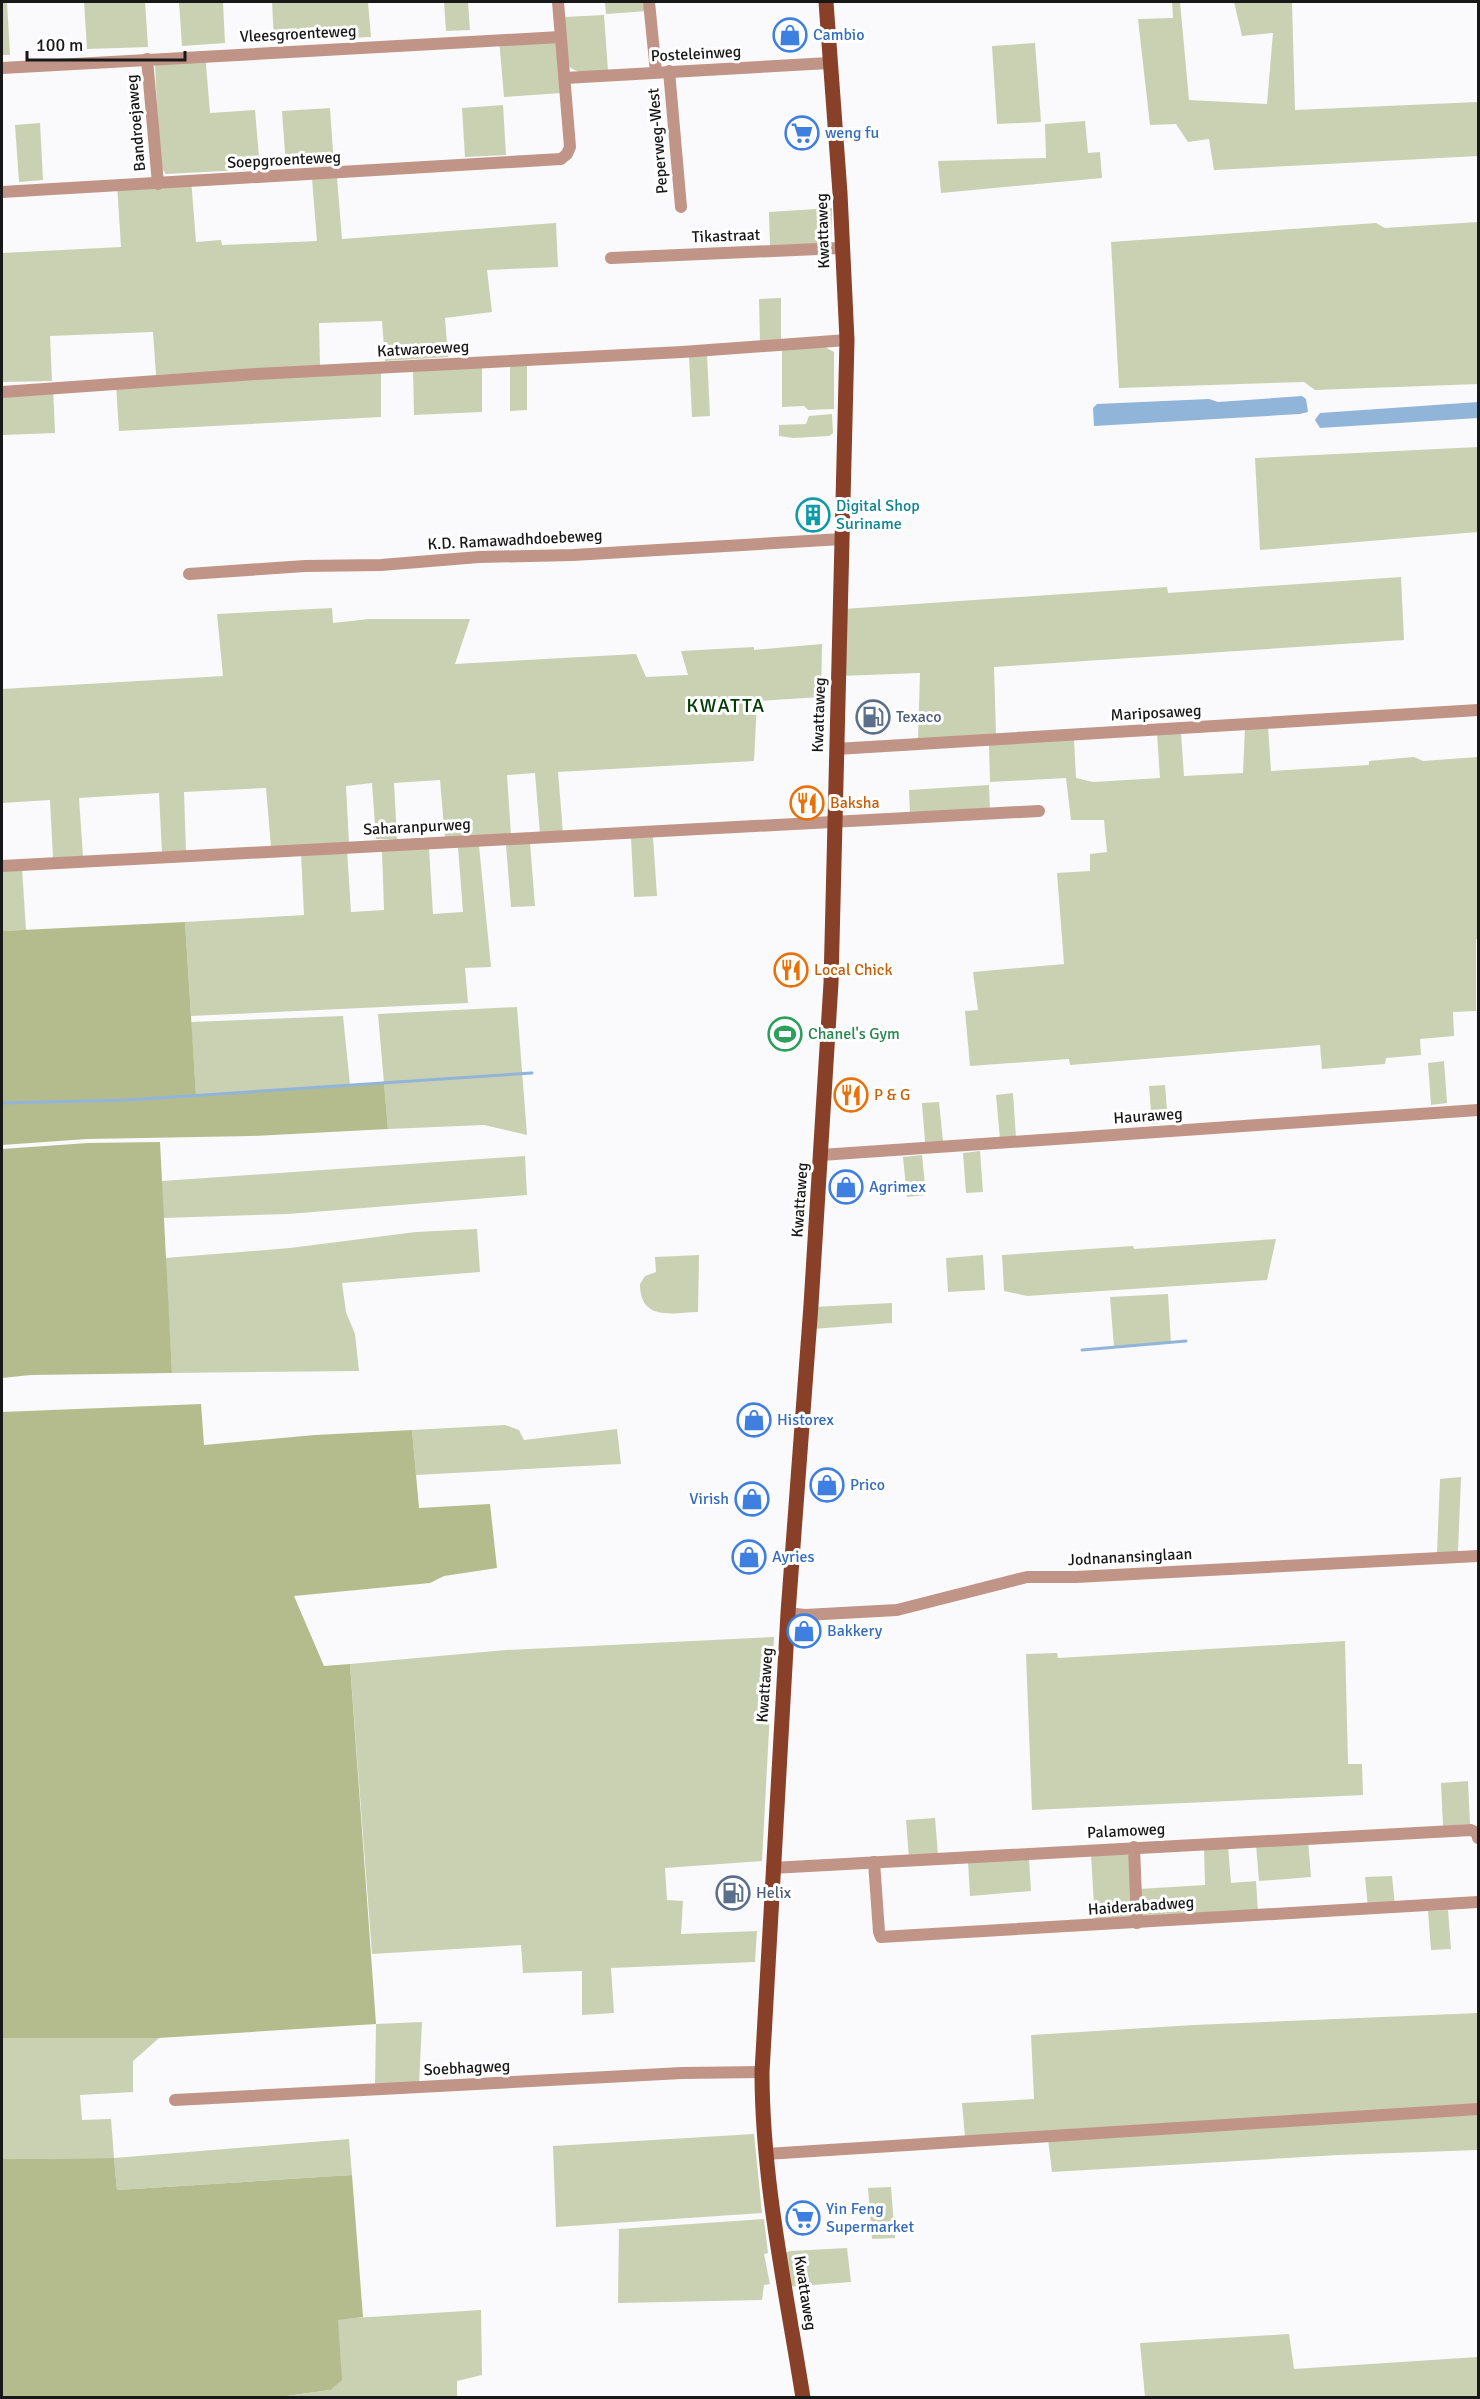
<svg xmlns="http://www.w3.org/2000/svg" width="1480" height="2399" font-family="Signika,sans-serif">
<style>
.green{fill:#cad0b2}
.forest{fill:#b4bc8d}
.water{fill:#91b5d8}
.lines{fill:none;stroke-linecap:round;stroke-linejoin:round}
.stream{stroke:#91b5d8;stroke-width:3}
.street{stroke:#c09587;stroke-width:12}
.primary{stroke:#884028;stroke-width:15}
.labels{text-anchor:middle;dominant-baseline:central;stroke-width:6;stroke-linejoin:round;paint-order:stroke}
.street-label{font-size:16px;fill:#181819;stroke:#fff}
.shop-label{font-size:16px;fill:#366cbe;stroke:#fff;text-anchor:start}
.culture-label{font-size:16px;fill:#0d838f;stroke:#fff;text-anchor:start}
.service-label{font-size:16px;fill:#4e5e75;stroke:#fff;text-anchor:start}
.food-label{font-size:16px;fill:#c56008;stroke:#fff;text-anchor:start}
.leisure-label{font-size:16px;fill:#27864d;stroke:#fff;text-anchor:start}
.quarter-label{font-size:20px;letter-spacing:1.5px;fill:#023c05;stroke:#fff}
</style>
<rect width="100%" height="100%" fill="#fafafc"/>
<g class="green">
<path d="M2 2H7L10 55H2Z"/>
<path d="M84 2H145L148 47 87 49Z"/>
<path d="M179 2H223L225 43 182 46Z"/>
<path d="M272 2H368L371 37 274 41Z"/>
<path d="M444 2H468L470 30 446 31Z"/>
<path d="M605 2H647V11L606 14Z"/>
<path d="M1172 2H1180L1189 100 1267 104 1273 33 1242 36 1234 2H1292L1295 110 1478 102V156L1214 170 1209 139 1188 142 1176 124 1150 125 1138 19 1173 18Z"/>
<path d="M604 15 608 71C596 71 576 76 568 65L564 17Z"/>
<path d="M499 39 556 40 561 93 504 97Z"/>
<path d="M1035 43 1041 122 997 124 992 46Z"/>
<path d="M205 52 210 113 255 110 260 169 166 174 160 166 155 65Z"/>
<path d="M503 105 506 155 465 157 462 108Z"/>
<path d="M330 108 334 166 286 167 282 111Z"/>
<path d="M1085 121 1088 153 1100 152 1102 178 941 193 938 161 1046 158 1045 124Z"/>
<path d="M40 123 43 180 19 182 15 125Z"/>
<path d="M337 178 342 239 556 223 558 267 487 270 492 312 445 318 448 357 385 361 382 321 319 323 320 366 156 375 153 332 50 336 52 381 2 382V253L121 247 117 184 191 179 196 242 221 240 222 245 317 241 312 179Z"/>
<path d="M832 208 831 243 770 247 769 212Z"/>
<path d="M1478 222V384L1315 390 1304 382 1119 388 1111 242 1376 223 1385 228Z"/>
<path d="M781 298V341L760 342 759 299Z"/>
<path d="M823 346 834 352V409L808 410 804 406 782 407V348Z"/>
<path d="M707 355 710 416 692 417 689 356Z"/>
<path d="M510 364H527V410L510 411Z"/>
<path d="M482 366V412L414 415 413 369Z"/>
<path d="M381 370V417L119 431 116 385Z"/>
<path d="M53 387 55 433 2 435V389Z"/>
<path d="M832 414 833 433 829 436 793 438 779 436V425L806 424 809 416Z"/>
<path d="M1478 447V532L1260 550 1255 458Z"/>
<path d="M1401 577 1404 640 994 667 996 735 918 740 920 673 840 676 843 609 1167 587 1168 593Z"/>
<path d="M332 608 333 623 369 619H470L455 664 636 654 646 677 688 675 681 651 754 647V650L822 644 821 697 757 701 754 761 558 772 563 833 540 834 535 773 507 775 511 835 445 839 440 780 394 783 397 839H376L372 783 346 786 349 843 271 847 266 788 184 792 186 851 162 853 159 793 79 798 83 857 53 859 50 800 2 803V689L223 676 217 614Z"/>
<path d="M1268 726 1271 771 1369 765V761L1414 757 1423 761 1478 757V939H1476V1011L1453 1012 1454 1036 1420 1039 1421 1055 1386 1058 1385 1064 1322 1069 1320 1045 1070 1065 1069 1059 970 1066 965 1011 978 1010 973 972 1064 964 1057 873 1090 871V854L1107 852 1104 820H1071L1066 778 990 782 989 744 1074 739 1076 778 1093 782 1160 778 1157 734 1181 733 1184 776 1243 773 1245 728Z"/>
<path d="M989 785 990 811 910 815 909 790Z"/>
<path d="M653 837 657 896 634 897 631 838Z"/>
<path d="M530 843 535 906 511 907 506 845Z"/>
<path d="M479 846 491 967 465 968 468 1003 191 1016 185 922 304 915 301 853 347 850 351 912 384 910 382 850 429 848 433 914 463 912 458 847Z"/>
<path d="M22 868 26 930 3 931 2 870Z"/>
<path d="M517 1007 527 1135 484 1125 388 1129 378 1014Z"/>
<path d="M343 1016 350 1085 196 1096 191 1022Z"/>
<path d="M1444 1061 1447 1103 1431 1105 1428 1063Z"/>
<path d="M1165 1085 1168 1122 1152 1124 1149 1086Z"/>
<path d="M1013 1093 1016 1138 1000 1139 996 1095Z"/>
<path d="M939 1102 943 1141 925 1142 922 1103Z"/>
<path d="M980 1151 983 1192 966 1193 963 1153Z"/>
<path d="M922 1155 926 1195 907 1197 903 1157Z"/>
<path d="M525 1156 527 1195 288 1214 162 1218V1181Z"/>
<path d="M477 1229 480 1272 342 1283 346 1312 355 1334 359 1371 172 1373 165 1258 290 1248 416 1232Z"/>
<path d="M1276 1239 1267 1280 1027 1296 1004 1291 1002 1255 1133 1246 1134 1249Z"/>
<path d="M699 1255 698 1312C671 1313 640 1321 640 1284L645 1276 656 1272 655 1257Z"/>
<path d="M983 1255 985 1290 948 1292 946 1258Z"/>
<path d="M1168 1294 1171 1343 1114 1347 1110 1297Z"/>
<path d="M892 1303V1323L812 1329 813 1307Z"/>
<path d="M505 1425 519 1430 524 1440 617 1429 621 1464 416 1475 412 1430Z"/>
<path d="M1461 1477 1458 1552 1437 1553 1440 1479Z"/>
<path d="M774 1637 762 1861 665 1868 667 1900 683 1901 681 1934 757 1931 755 1962 611 1968 614 2013 582 2015V1971L523 1973 521 1945 372 1954 350 1664 506 1650Z"/>
<path d="M1345 1641 1348 1764H1362L1363 1795 1032 1810 1026 1654 1057 1653 1058 1658Z"/>
<path d="M1468 1781 1470 1824 1443 1826 1441 1783Z"/>
<path d="M935 1818 938 1855 909 1858 906 1820Z"/>
<path d="M1308 1840 1311 1877 1259 1881 1256 1844Z"/>
<path d="M1228 1846 1231 1883 1256 1881 1258 1912 1144 1917 1141 1914 1139 1889 1205 1885 1204 1847Z"/>
<path d="M1130 1854 1133 1915 1129 1919 1095 1921 1091 1855Z"/>
<path d="M1029 1859 1031 1891 970 1896 968 1862Z"/>
<path d="M1392 1876 1395 1906 1368 1908 1365 1877Z"/>
<path d="M1448 1910 1451 1949 1431 1950 1428 1911Z"/>
<path d="M1478 2013V2150L1338 2155 1052 2172 1047 2131 965 2137 962 2103 1034 2099 1031 2035 1194 2025Z"/>
<path d="M422 2022 419 2085 375 2087 376 2024Z"/>
<path d="M2 2038H159L133 2061V2092L80 2095 82 2120 111 2119 114 2158 349 2139 352 2175 117 2190 114 2158 2 2159Z"/>
<path d="M754 2134 762 2213 556 2227 553 2146Z"/>
<path d="M891 2187 895 2238 872 2239 868 2188Z"/>
<path d="M764 2219 768 2253 764 2254 770 2284 764 2285 762 2300 618 2303 619 2229Z"/>
<path d="M847 2248 851 2282 786 2287 781 2255 790 2251Z"/>
<path d="M481 2310 482 2375 457 2381V2397L272 2398 330 2390 338 2319Z"/>
<path d="M1289 2334 1294 2369 1478 2357V2397H1145L1140 2343Z"/>
</g>
<g class="forest">
<path d="M185 922 196 1095 384 1083 388 1129 252 1136 87 1139 2 1145V931Z"/>
<path d="M160 1142 172 1373 31 1375 2 1378V1149L88 1143Z"/>
<path d="M201 1404 204 1445 315 1435 412 1430 419 1508 490 1504 497 1568 444 1576 430 1583 294 1596 324 1666 350 1664 376 2024 159 2038H2V1412Z"/>
<path d="M114 2158 117 2190 352 2175 363 2317 338 2320 342 2380 330 2390 272 2398 2 2397V2159Z"/>
</g>
<g class="water">
<path d="M1302 396 1306 399 1308 412 1300 414 1094 426 1093 408 1097 404 1209 399 1218 402Z"/>
<path d="M1478 402V418L1320 428 1315 420 1320 413Z"/>
</g>
<g class="lines">
<g class="stream">
<path d="M2 1103 128 1100 532 1073"/>
<path d="M1082 1350 1186 1341"/>
</g>
<g class="street">
<path d="M649 2 656 72"/>
<path d="M147 59 158 184"/>
<path d="M2 68 560 37"/>
<path d="M669 71 681 207"/>
<path d="M565 78 829 63"/>
<path d="M2 192 561 159 567 154 570 147 558 2"/>
<path d="M611 258 841 248"/>
<path d="M2 392 256 374 682 352 847 340"/>
<path d="M189 574 305 566 381 565 479 557 573 555 842 539"/>
<path d="M836 749 1478 710"/>
<path d="M2 866 1039 811"/>
<path d="M821 1155 1478 1110"/>
<path d="M788 1613 805 1615 897 1610 1027 1577H1076L1478 1556"/>
<path d="M1134 1847 1137 1923"/>
<path d="M874 1862 879 1932 881 1937 1478 1902"/>
<path d="M772 1868 1471 1830 1477 1833 1478 1838"/>
<path d="M175 2100 682 2073 762 2072"/>
<path d="M766 2154 1478 2109"/>
</g>
<path class="primary" d="M803 2398C786 2290 762 2181 762 2072L788 1613 811 1305 831 983 847 340 840 193 826 2"/>
</g>
<defs>
<g id="shop-ring" transform="scale(1.725)"><circle r="9.5" fill="#fff" stroke="#3f7fe0" stroke-width="1.5"/><path d="M-5-2.5h2.3a2.7 3.5 0 0 1 5.4 0H5L5.5 6h-11ZM-1.5-2.5h3a1.5 2.3 0 0 0-3 0Z" fill="#3f7fe0"/></g>
<g id="supermarket-ring" transform="scale(1.725)"><circle r="9.5" fill="#fff" stroke="#3f7fe0" stroke-width="1.5"/><path d="M-6-5.5h2.5l.6 2H6L4.5 2H-2.5L-4.4-4H-6ZM-1.5 3.2a1.3 1.3 0 1 0 .1 0ZM3 3.2a1.3 1.3 0 1 0 .1 0Z" fill="#3f7fe0"/></g>
<g id="building-ring" transform="scale(1.725)"><circle r="9.5" fill="#fff" stroke="#0f9aa8" stroke-width="1.5"/><path d="M-4-6H4V6H1V3H-1V6H-4ZM-2.5-4.3h1.7v1.8h-1.7ZM.8-4.3h1.7v1.8H.8ZM-2.5-1h1.7V.8h-1.7ZM.8-1h1.7V.8H.8Z" fill="#0f9aa8"/></g>
<g id="fuel-ring" transform="scale(1.725)"><circle r="9.5" fill="#fff" stroke="#5c6f8a" stroke-width="1.5"/><path d="M-5.5-6h7V0h2V4h1.3V-2.5L3-4.5l.8-.8L6-3V5H2.5V1h-1V6h-7ZM-4.2-4.7v3.2H.2V-4.7Z" fill="#5c6f8a"/></g>
<g id="restaurant-ring" transform="scale(1.725)"><circle r="9.5" fill="#fff" stroke="#e8710a" stroke-width="1.5"/><path d="M-5-6h1v4h1v-4h1v4h1v-4h1v5L-1.5 .5V6h-2V.5L-5-1ZM5-6V6H3V1.5H1.5Q1.5-4 5-6Z" fill="#e8710a"/></g>
<g id="stadium-ring" transform="scale(1.725)"><circle r="9.5" fill="#fff" stroke="#2e9e5b" stroke-width="1.5"/><path d="M0-5a6.5 5 0 1 0 0 10a6.5 5 0 1 0 0-10ZM-3.5-1.8h7v3.6h-7Z" fill="#2e9e5b"/></g>
</defs>
<g fill-rule="evenodd">
<use href="#shop-ring" x="790" y="35"/>
<use href="#supermarket-ring" x="802" y="133"/>
<use href="#building-ring" x="813" y="515"/>
<use href="#fuel-ring" x="873" y="717"/>
<use href="#restaurant-ring" x="807" y="803"/>
<use href="#restaurant-ring" x="791" y="970"/>
<use href="#stadium-ring" x="785" y="1034"/>
<use href="#restaurant-ring" x="851" y="1095"/>
<use href="#shop-ring" x="846" y="1187"/>
<use href="#shop-ring" x="754" y="1420"/>
<use href="#shop-ring" x="827" y="1485"/>
<use href="#shop-ring" x="752" y="1499"/>
<use href="#shop-ring" x="749" y="1557"/>
<use href="#shop-ring" x="804" y="1631"/>
<use href="#fuel-ring" x="733" y="1893"/>
<use href="#supermarket-ring" x="803" y="2218"/>
</g>
<g class="labels">
<g class="street-label">
<text transform="translate(298 34) rotate(-3)">Vleesgroenteweg</text>
<text transform="translate(696 54) rotate(-3)">Posteleinweg</text>
<text transform="translate(136 123) rotate(-95)">Bandroejaweg</text>
<text transform="translate(658 141) rotate(-95)">Peperweg-West</text>
<text transform="translate(284 160) rotate(-3)">Soepgroenteweg</text>
<text transform="translate(823 231) rotate(-92)">Kwattaweg</text>
<text transform="translate(726 236) rotate(-2)">Tikastraat</text>
<text transform="translate(423 349) rotate(-3)">Katwaroeweg</text>
<text transform="translate(515 540) rotate(-3)">K.D. Ramawadhdoebeweg</text>
<text transform="translate(1156 713) rotate(-3)">Mariposaweg</text>
<text transform="translate(819 715) rotate(-88)">Kwattaweg</text>
<text transform="translate(417 827) rotate(-3)">Saharanpurweg</text>
<text transform="translate(1148 1116) rotate(-4)">Hauraweg</text>
<text transform="translate(800 1200) rotate(-86)">Kwattaweg</text>
<text transform="translate(1130 1557) rotate(-3)">Jodnanansinglaan</text>
<text transform="translate(765 1685) rotate(-86)">Kwattaweg</text>
<text transform="translate(1126 1831) rotate(-3)">Palamoweg</text>
<text transform="translate(1141 1906) rotate(-4)">Haiderabadweg</text>
<text transform="translate(467 2068) rotate(-3)">Soebhagweg</text>
<text transform="translate(805 2293) rotate(81)">Kwattaweg</text>
</g>
<g class="shop-label">
<text x="813" y="35">Cambio</text>
<text x="825" y="133">weng fu</text>
<text x="869" y="1187">Agrimex</text>
<text x="777" y="1420">Historex</text>
<text x="850" y="1485">Prico</text>
<text x="729" y="1499" text-anchor="end">Virish</text>
<text x="772" y="1557">Ayries</text>
<text x="827" y="1631">Bakkery</text>
<text x="826" y="2209">Yin Feng<tspan x="826" dy="18">Supermarket</tspan></text>
</g>
<g class="culture-label">
<text x="836" y="506">Digital Shop<tspan x="836" dy="18">Suriname</tspan></text>
</g>
<g class="service-label">
<text x="896" y="717">Texaco</text>
<text x="756" y="1893">Helix</text>
</g>
<g class="food-label">
<text x="830" y="803">Baksha</text>
<text x="814" y="970">Local Chick</text>
<text x="874" y="1095">P &amp; G</text>
</g>
<g class="leisure-label">
<text x="808" y="1034">Chanel's Gym</text>
</g>
<g class="quarter-label">
<text x="726" y="705">KWATTA</text>
</g>
</g>
<rect width="1480" height="2399" fill="none" stroke="#181819" stroke-width="6"/>
<path d="M27 51v9h158v-9" fill="none" stroke="#181819" stroke-width="3"/>
<text x="36" y="51" font-size="18" fill="#181819" stroke="#ffffff" stroke-width="4.5" paint-order="stroke">100 m</text>
</svg>
